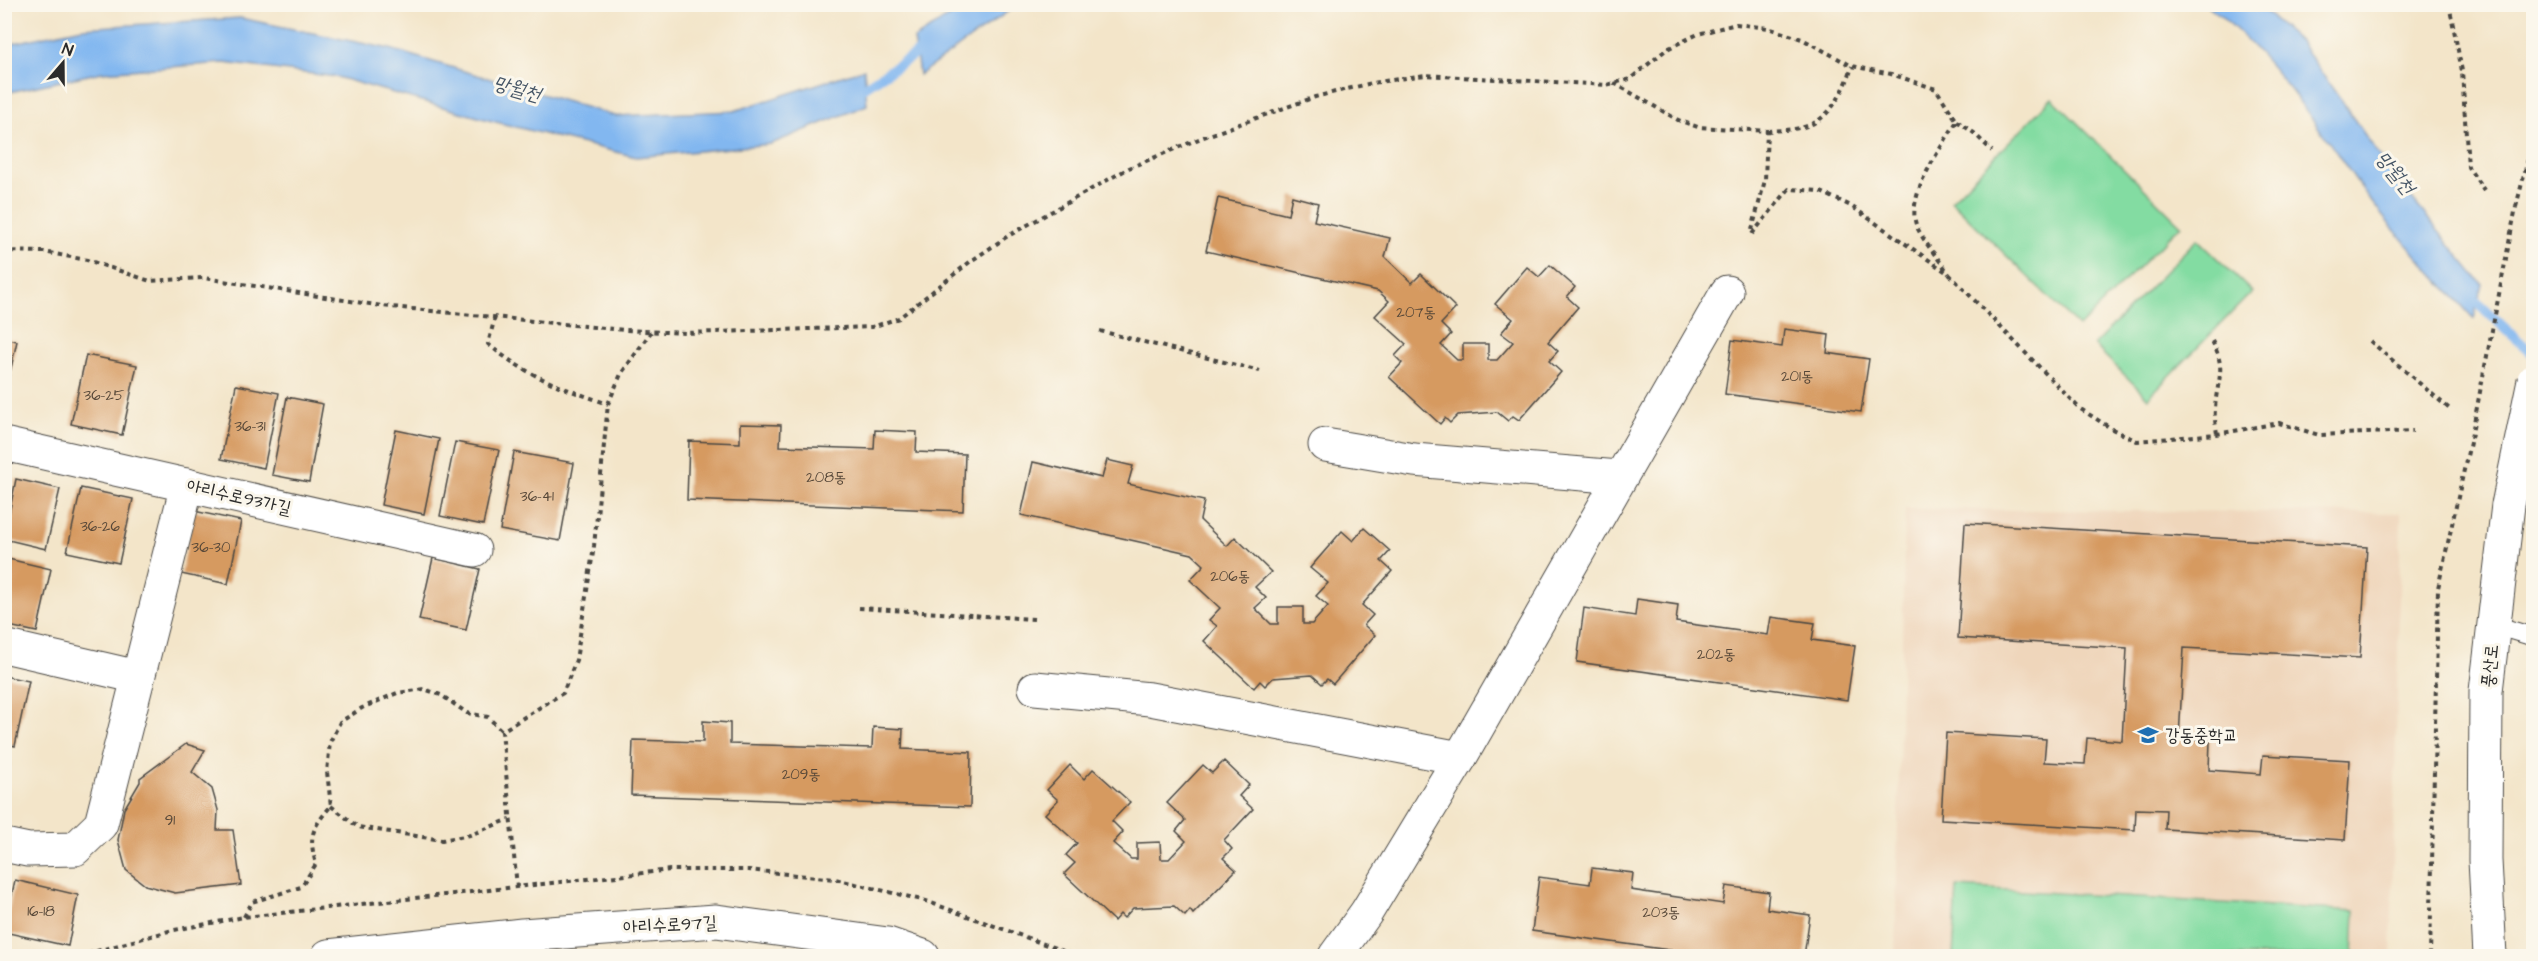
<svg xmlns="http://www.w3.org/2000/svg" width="2538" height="961" font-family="'Architects Daughter','Poor Story',sans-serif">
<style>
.built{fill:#efd6bb}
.green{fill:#83dca2;stroke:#578466;stroke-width:1.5}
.water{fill:#82b7f0;stroke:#56718e;stroke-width:1.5}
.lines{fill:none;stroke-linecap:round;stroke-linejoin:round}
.stream{stroke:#82b7f0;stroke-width:10}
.building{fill:#d69a60}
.lane-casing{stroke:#494743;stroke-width:20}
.street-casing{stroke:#494743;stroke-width:35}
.secondary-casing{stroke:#494743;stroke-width:35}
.path{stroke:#494743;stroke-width:4;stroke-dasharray:4.5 4.5;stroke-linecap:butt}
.lane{stroke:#fff;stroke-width:18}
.street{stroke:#fff;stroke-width:33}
.secondary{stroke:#fff;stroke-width:33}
.secondary-bridge-casing{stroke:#494743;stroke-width:35;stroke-linecap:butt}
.path-bridge{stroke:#494743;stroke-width:4;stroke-dasharray:4.5 4.5;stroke-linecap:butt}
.secondary-bridge{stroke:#fff;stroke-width:33}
.labels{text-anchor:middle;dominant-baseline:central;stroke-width:6;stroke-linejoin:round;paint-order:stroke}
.number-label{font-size:15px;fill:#564738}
.street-label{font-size:18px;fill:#2b2b2b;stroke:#fbf7ec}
.poi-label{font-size:18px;fill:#2b2b2b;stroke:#fbf7ec;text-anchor:start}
.water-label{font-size:20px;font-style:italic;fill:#455566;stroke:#fbf7ec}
</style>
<rect width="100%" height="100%" fill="#fbf7ec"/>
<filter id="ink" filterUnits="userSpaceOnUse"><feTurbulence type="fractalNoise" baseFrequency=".0167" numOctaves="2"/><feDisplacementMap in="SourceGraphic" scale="12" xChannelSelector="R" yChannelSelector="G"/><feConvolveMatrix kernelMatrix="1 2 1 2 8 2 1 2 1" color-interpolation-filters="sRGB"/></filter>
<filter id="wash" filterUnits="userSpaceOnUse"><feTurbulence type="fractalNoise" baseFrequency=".008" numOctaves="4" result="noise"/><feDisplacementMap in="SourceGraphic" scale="24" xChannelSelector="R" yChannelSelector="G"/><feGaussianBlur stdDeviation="1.35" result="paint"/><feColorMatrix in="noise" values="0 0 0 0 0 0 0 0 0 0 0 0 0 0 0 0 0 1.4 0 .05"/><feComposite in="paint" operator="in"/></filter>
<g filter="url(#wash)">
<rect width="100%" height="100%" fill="#f3e5c9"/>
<path class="built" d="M1905 509 2401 513 2391 956H1895Z"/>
<g class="green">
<path d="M2052 98 2181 225 2079 327 1951 201Z"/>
<path d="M2197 239 2252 292 2148 398 2094 345Z"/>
<path d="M1957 887 2355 911 2353 956H1953Z"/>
</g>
<g class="water">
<path d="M966 5H1017L919 75 914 39Z"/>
<path d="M2207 5H2258L2300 42 2398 182 2482 284 2474 319C2442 283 2407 247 2377 209 2326 141 2275 55 2207 5Z"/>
<path d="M240 18 390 49 615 116 734 111 864 69 867 105 771 144 636 157 492 121 337 77 224 63 102 72 5 93V45L82 28Z"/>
</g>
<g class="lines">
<g class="stream">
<path d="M854 94 926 47"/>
<path d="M2468 294 2534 355"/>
</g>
</g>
<g id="blocks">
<g class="building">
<path d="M1292 196 1318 203 1314 221 1390 238 1385 257 1412 283 1421 274 1456 308 1441 324 1451 334 1441 345 1457 360H1463V344H1488V360H1497L1513 342 1501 333 1513 319 1495 304 1527 267 1539 277 1550 265 1575 287 1567 297 1578 307 1548 342 1558 351 1549 361 1561 372 1519 420 1513 416 1508 421 1497 412 1458 415 1450 423 1445 418 1440 424 1389 377 1402 363 1395 356 1406 344 1375 316 1389 301 1378 291 1206 251 1218 198 1288 215Z"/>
<path d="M1784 329 1829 335 1827 353 1869 359 1861 412 1725 394 1732 340 1782 347Z"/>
<path d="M4 338 17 341 5 395H4Z"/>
<path d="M86 355 137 365 122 435 71 424Z"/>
<path d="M236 385 279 393 264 468 221 459Z"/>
<path d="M287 397 323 404 309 482 272 475Z"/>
<path d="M740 424 781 425 780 446 874 449 875 430 917 432 916 452 965 454 963 511 687 500 689 441 740 443Z"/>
<path d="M396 430 439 439 424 514 381 505Z"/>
<path d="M455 442 499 450 483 525 440 516Z"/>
<path d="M514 452 574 463 560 541 500 530Z"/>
<path d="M1107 460 1133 466 1128 484 1204 501 1200 520 1227 546 1235 537 1271 572 1255 587 1266 598 1255 608 1271 624H1278V607H1303V624H1312L1328 606 1316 596 1328 583 1310 568 1342 531 1353 541 1364 528 1390 551 1381 561 1392 571 1362 605 1373 615 1364 625 1375 635 1333 684 1327 679 1322 684 1312 675 1273 678 1265 686 1260 681 1254 688 1204 641 1217 626 1209 620 1220 608 1190 580 1204 565 1192 554 1021 515 1033 462 1102 478Z"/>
<path d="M4 473 10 474 5 495H4Z"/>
<path d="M16 479 60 489 46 549 4 539Z"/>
<path d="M81 488 133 499 119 563 67 552Z"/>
<path d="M194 511 241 521 228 584 181 574Z"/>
<path d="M1965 523 2367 547 2360 658 2184 648 2179 738 2210 740 2209 770 2261 774 2263 755 2350 760 2345 840 2165 829 2166 810 2136 809 2135 830 1941 819 1946 733 2046 739 2044 762 2085 764 2087 738 2122 741 2127 648 1958 638Z"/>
<path d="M4 558 51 569 37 632 4 625Z"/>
<path d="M433 558 480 569 466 630 419 620Z"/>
<path d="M1637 599 1678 605 1676 622 1768 635 1771 617 1815 623 1812 640 1855 646 1847 700 1577 662 1584 608 1635 616Z"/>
<path d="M4 676 29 681 15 746 4 743Z"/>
<path d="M703 721 730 723V744L872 748 873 727 903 729 902 749 971 752 970 807 631 795 633 740 703 742Z"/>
<path d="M186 744 205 750 192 772 212 789 218 810 217 830H233L241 885 175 893 145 885 126 870 118 840 124 809 140 782V778Z"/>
<path d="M4 759 11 760 5 787H4Z"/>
<path d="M1224 761 1249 785 1239 796 1253 809 1224 840 1232 849 1223 858 1236 870 1193 914 1190 910 1185 916 1174 906 1133 908 1124 918 1120 914 1114 921 1064 874 1075 863 1066 855 1077 843 1045 814 1058 800 1047 790 1070 765 1084 779 1093 769 1130 802 1112 821 1123 832 1113 843 1131 859H1137V843L1160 842 1161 859H1169L1186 841 1176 831 1185 820 1167 803 1203 765 1212 773Z"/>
<path d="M1592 868 1633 873 1631 890 1723 904 1726 886 1769 892 1767 909 1810 915 1804 956H1713L1532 931 1539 877 1590 884Z"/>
<path d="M15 880 78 895 68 946 4 932Z"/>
</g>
</g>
</g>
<g filter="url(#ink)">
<use href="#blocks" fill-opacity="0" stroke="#494743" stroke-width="1.5"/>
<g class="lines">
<g class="lane-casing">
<path id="lane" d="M2494 625 2534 637"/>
</g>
<g class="street-casing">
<g id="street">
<path d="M4 444 474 550"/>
<path d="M1325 445 1414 460 1619 477"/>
<path d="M4 646 138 677"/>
<path d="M1035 688 1150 699 1460 758"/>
<path d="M4 845 28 850 75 849 101 824 187 485"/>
<path d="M1335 956 1366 913 1460 758 1727 292"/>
</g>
</g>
<g class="secondary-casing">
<g id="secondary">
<path d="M328 956 522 935 716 921 888 944 923 956"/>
<path d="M2490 956 2485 860 2486 691 2508 505"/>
</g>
</g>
<g class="path">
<path d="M2449 4 2462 71 2468 167 2484 190"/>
<path d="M1614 83 1678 120 1698 127 1767 131 1765 180 1752 230"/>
<path d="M1957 121 1974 133 1992 151"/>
<path d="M1767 131C1782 130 1801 130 1814 123 1833 113 1847 86 1852 66"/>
<path d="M2516 207 2534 135"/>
<path d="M1752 234 1789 189 1819 191 1851 206 1949 274 2079 408 2112 429 2137 441 2217 434 2279 423 2319 435 2413 431"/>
<path d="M4 251 44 252 87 260 150 281 204 278 382 306 624 330 685 333 872 327 899 318 971 261 1008 236 1129 168 1201 138 1315 97 1372 83 1425 75 1606 85 1630 79 1667 49 1698 34 1736 24 1768 28 1802 39 1852 66 1891 74 1936 89 1957 121C1942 147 1904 197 1917 227 1925 244 1939 259 1949 274"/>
<path d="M495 317 488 344C528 377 560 387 608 404"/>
<path d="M1100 331 1260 371"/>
<path d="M2212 341C2228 372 2216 380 2215 410 2214 417 2216 426 2217 434"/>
<path d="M2370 341 2452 411"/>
<path d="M859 608 1034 619"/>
<path d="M331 806 358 827 442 840 470 835 510 819"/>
<path d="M517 887 502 731 563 693 576 660 594 546 608 404 621 374 651 332"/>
<path d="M244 917 252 902 301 887 316 864C308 836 312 828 331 806L327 772 330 742 340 722 362 708 397 693 424 689 441 695 467 713 488 717 502 731"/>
<path d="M79 956 169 931 244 917 670 870H749L835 879 926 901 1077 956"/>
<path d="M2430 956 2438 588 2471 438"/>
</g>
<use href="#lane" class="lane"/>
<use href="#street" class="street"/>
<use href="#secondary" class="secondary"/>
<g class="secondary-bridge-casing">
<path id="secondary-bridge" d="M2508 505 2534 380"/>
</g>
<path class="path-bridge" d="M2471 438 2516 207"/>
<use href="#secondary-bridge" class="secondary-bridge"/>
</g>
</g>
<defs>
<g id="school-bare" transform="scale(1.62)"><path d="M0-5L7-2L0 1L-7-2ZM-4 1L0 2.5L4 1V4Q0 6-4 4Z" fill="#1f6fb2" stroke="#fbf7ec" stroke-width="2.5" paint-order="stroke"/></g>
</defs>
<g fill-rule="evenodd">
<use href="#school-bare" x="2148" y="735"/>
</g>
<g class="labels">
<g class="number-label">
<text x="1416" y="312">207동</text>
<text x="1797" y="376">201동</text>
<text x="104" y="395">36-25</text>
<text x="250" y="426">36-31</text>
<text x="826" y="477">208동</text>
<text x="537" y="496">36-41</text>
<text x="100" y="526">36-26</text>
<text x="211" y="547">36-30</text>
<text x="1230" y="576">206동</text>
<text x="1716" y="654">202동</text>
<text x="801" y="774">209동</text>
<text x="170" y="820">91</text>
<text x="41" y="911">16-18</text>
<text x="1661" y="912">203동</text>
</g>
<g class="street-label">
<text transform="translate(239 497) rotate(13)">아리수로93가길</text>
<text transform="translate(2490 666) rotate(-84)">풍산로</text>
<text transform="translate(670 925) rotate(-3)">아리수로97길</text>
</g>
<g class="poi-label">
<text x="2165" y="735">강동중학교</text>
</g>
<g class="water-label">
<text transform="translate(517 89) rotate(16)">망월천</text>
<text transform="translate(2395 173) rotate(51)">망월천</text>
</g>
</g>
<rect width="2538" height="961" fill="none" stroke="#fbf7ec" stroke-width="24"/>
<g transform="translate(63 63) rotate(20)" stroke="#fbf7ec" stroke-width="4.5" paint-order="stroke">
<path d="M0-4.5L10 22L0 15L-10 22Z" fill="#2b2b2b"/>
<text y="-9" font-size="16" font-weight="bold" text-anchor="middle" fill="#2b2b2b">N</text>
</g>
</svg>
